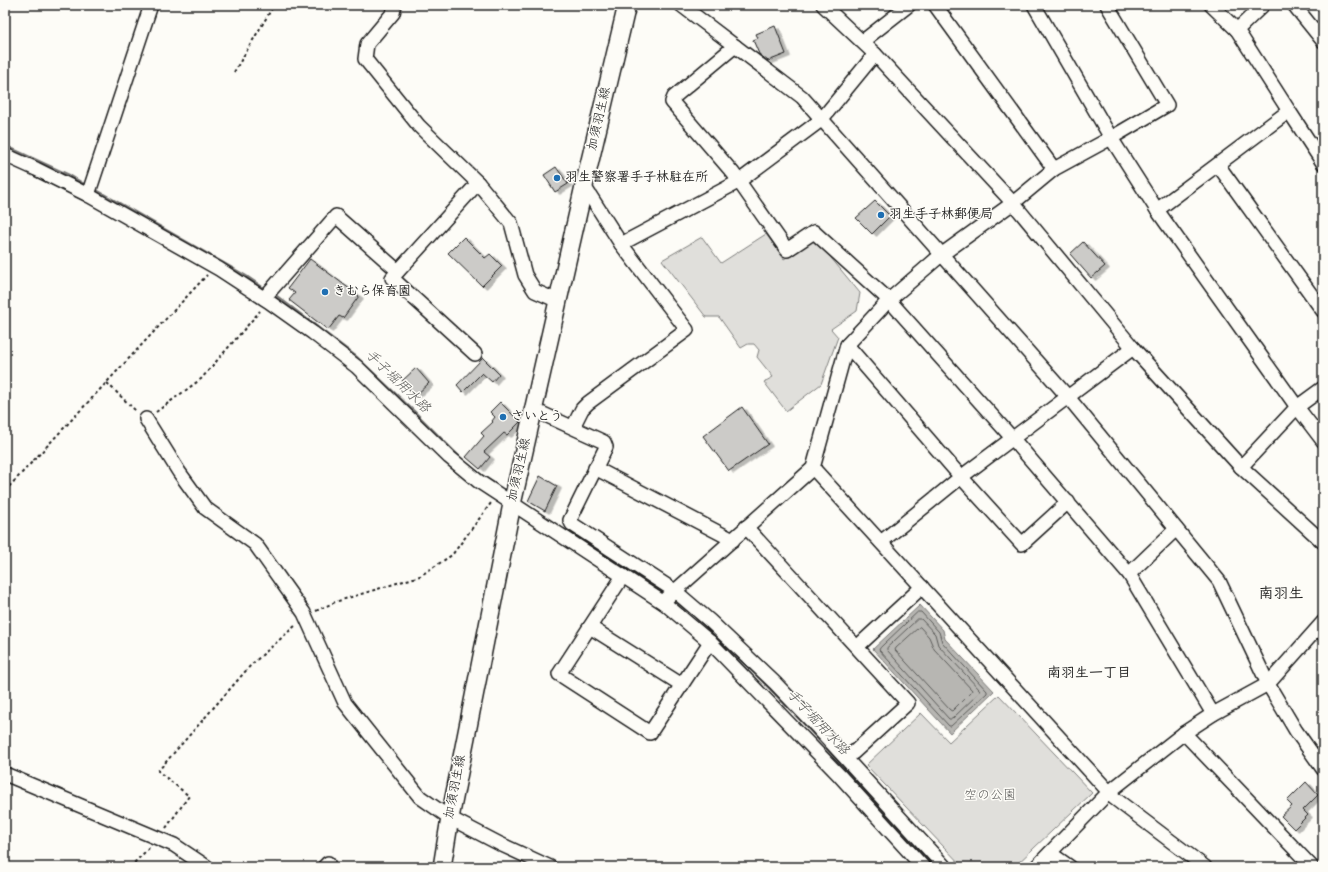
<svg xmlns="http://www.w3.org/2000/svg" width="1328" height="872" font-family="Dekko,'Klee One',sans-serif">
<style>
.green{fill:#e0dfdb;stroke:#7e7e7c}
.water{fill:#b7b6b2;stroke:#797876}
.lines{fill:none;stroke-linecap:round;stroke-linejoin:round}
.shore{stroke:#5a5a58;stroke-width:1}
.stream{stroke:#797876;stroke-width:3.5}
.building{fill:#cccbc8;stroke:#1c1c1c;filter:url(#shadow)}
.minor-casing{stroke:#1c1c1c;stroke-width:16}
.major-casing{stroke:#1c1c1c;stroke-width:20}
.path{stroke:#1c1c1c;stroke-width:2;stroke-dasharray:3 3;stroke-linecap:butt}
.minor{stroke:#fdfcf7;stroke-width:13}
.major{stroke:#fdfcf7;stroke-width:17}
.poi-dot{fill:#1f6fb2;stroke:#fdfcf7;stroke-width:1.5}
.labels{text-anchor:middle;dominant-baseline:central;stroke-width:3;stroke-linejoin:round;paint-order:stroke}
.street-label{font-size:13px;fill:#1c1c1c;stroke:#fdfcf7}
.poi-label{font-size:13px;font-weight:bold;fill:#1c1c1c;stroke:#fdfcf7;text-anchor:start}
.park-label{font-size:13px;fill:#575655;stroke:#fdfcf7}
.water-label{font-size:14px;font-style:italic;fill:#5a5a58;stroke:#fdfcf7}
.neighbourhood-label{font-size:14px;font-weight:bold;fill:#1c1c1c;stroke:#fdfcf7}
.quarter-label{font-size:15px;font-weight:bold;fill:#1c1c1c;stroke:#fdfcf7}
</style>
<defs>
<filter id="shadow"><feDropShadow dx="4.5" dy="2.5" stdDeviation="0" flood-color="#0004"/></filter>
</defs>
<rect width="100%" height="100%" fill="#fdfcf7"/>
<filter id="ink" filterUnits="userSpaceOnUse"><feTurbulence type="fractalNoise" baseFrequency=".025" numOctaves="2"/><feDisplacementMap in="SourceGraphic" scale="8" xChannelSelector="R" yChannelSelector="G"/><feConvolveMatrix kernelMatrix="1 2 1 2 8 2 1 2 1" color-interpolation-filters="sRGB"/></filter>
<g filter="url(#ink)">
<g class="green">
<path d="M766 234 784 259 812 241H817L860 293 857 311 831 329 838 337 821 384 786 411 764 382 773 377 757 357 759 350 754 344H748L741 348 719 317H706L662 260 702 237 721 263Z"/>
<path d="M999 695 1092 793 1014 867H963L866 765 921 713 949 742Z"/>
</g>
<path class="water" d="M920 605 943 630 945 639 994 691 950 733 873 649Z"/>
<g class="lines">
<g class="shore">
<path d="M918 612H921L939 632 942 642 987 691V693L951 726H949L879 650 880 648Z"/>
<path d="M918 619H921L935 634 938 645 980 690V692L952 719H949L887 650V648Z"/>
<path d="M920 627 929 637 934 649 972 690 971 692 952 711 950 710 895 650 896 648 918 628Z"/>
</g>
<g class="stream">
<path d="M5 146 68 175 86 186"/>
<path d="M97 191 245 276 264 289"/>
<path d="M273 294 357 358 414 412 460 458"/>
<path d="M476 472 493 483"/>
<path d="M573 534 661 592"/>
<path d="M676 601 687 610"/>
<path d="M697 618 759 677 804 723 935 867"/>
</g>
</g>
<g class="building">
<path d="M775 26 786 54 768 61 759 54 753 40 758 38 756 34Z"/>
<path d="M556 167 568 184 555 192 544 175Z"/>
<path d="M875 201 890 216 872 234 856 218Z"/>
<path d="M464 237 485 258 490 254 502 266 482 286 448 253Z"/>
<path d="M1083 242 1105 266 1091 278 1070 254Z"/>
<path d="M310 259 359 296 343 318 339 316 328 330 289 300 295 293 288 288Z"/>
<path d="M483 358 499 374 492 382 482 373 463 392 457 385Z"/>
<path d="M416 368 429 383 415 396 402 381Z"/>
<path d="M500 402 520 422 507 435 504 433 484 452 490 457 480 469 466 457 484 436 481 433 493 422 492 421 495 417 490 412Z"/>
<path d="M742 407 768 444 729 471 703 436Z"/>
<path d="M540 476 557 486 545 511 528 501Z"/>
<path d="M1306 782 1318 795 1303 810 1308 815 1294 829 1281 816 1292 806 1287 801Z"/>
</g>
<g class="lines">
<g class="minor-casing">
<g id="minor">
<path d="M395 5 393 13 367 44 365 59 419 126 478 183 511 223 525 275 535 291 558 301"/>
<path d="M681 5 802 97 1068 397 1219 581 1268 684 1296 731 1323 769"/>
<path d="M823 5 875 54 1013 203 1133 348 1241 467 1323 542"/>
<path d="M935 5 1054 169"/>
<path d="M1034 5 1111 138 1157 210 1297 407 1323 441"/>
<path d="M1211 5 1237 30"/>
<path d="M1263 5 1237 30 1289 111"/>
<path d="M1294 5 1323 41"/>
<path d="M863 41 909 5"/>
<path d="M735 46 674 97 672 102 733 173 787 250 814 232 889 300 1013 439 1129 574 1213 714"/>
<path d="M5 155 36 169 88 195 219 269 268 301 313 333 357 367 449 457 478 481 664 603 710 642 839 775 923 867"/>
<path d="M1218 165 1323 311"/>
<path d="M584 186 621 244 738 182 821 120 875 54"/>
<path d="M88 195 151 5"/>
<path d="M1157 210 1289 111 1323 163"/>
<path d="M264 298 336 216 398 271"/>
<path d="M847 345 961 477 1022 544 1068 502"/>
<path d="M475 354 392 278 478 183"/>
<path d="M533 412 541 413 604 442 606 447 570 520 572 524 675 591 710 621 775 683 818 728 945 867"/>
<path d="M146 419 179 472 205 508 255 544 304 613 345 703 420 797 450 818 500 844 550 867"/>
<path d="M573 427 582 409 588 403 687 330 621 244"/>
<path d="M1241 467 1297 407 1323 388"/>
<path d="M595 468 733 540"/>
<path d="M813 468 1109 792 1184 733 1213 714 1268 684 1323 622"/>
<path d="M746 527 908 703 853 753"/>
<path d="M881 542 961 477 1133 348"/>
<path d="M1129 574 1176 529"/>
<path d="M623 576 559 674 650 733 710 642"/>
<path d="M664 603 665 600 675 591 813 468 847 345 889 300 941 255 1013 203 1054 169 1111 138 1167 105 1107 5"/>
<path d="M590 627 682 685"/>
<path d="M857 647 922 587"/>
<path d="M1184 733 1312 867"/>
<path d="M5 774 174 845 207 867"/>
<path d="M1050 853 1070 867"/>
<path d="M324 867 328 863"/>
<path d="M1036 867 1109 792 1114 798 1205 867"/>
</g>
</g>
<g class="major-casing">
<path id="major" d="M442 867 450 818 512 504 584 186 627 5"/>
</g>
<g class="path">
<path d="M234 72 274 5"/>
<path d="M107 383 137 412"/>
<path d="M156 412 201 379 260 311"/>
<path d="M5 491 207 275"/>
<path d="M316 611 335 602 420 576 452 555 491 503"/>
<path d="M166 828 189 796 158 771 251 665 296 625"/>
<path d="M130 867 149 848"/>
</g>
<use href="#minor" class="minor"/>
<use href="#major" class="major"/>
</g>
</g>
<g class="poi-dot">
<circle cx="557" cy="178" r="4"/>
<circle cx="881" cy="215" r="4"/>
<circle cx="325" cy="292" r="4"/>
<circle cx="503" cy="417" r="4"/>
</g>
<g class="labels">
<g class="street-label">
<text transform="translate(600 119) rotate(-77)">加須羽生線</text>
<text transform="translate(520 470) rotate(-77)">加須羽生線</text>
<text transform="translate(456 787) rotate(-79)">加須羽生線</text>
</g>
<g class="poi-label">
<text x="565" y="178">羽生警察署手子林駐在所</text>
<text x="889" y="215">羽生手子林郵便局</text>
<text x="333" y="292">きむら保育園</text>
<text x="511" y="417">さいとう</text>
</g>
<g class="park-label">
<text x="990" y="796">空の公園</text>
</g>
<g class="water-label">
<text transform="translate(397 382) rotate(44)">手子堀用水路</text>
<text transform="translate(817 723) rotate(47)">手子堀用水路</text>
</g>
<g class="neighbourhood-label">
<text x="1089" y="674">南羽生一丁目</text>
</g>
<g class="quarter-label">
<text x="1281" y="595">南羽生</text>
</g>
</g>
<rect width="1328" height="872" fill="none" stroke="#fdfcf7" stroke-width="20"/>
<rect x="10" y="10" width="1308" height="852" fill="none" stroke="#1c1c1c" stroke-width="1.5" filter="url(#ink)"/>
</svg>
